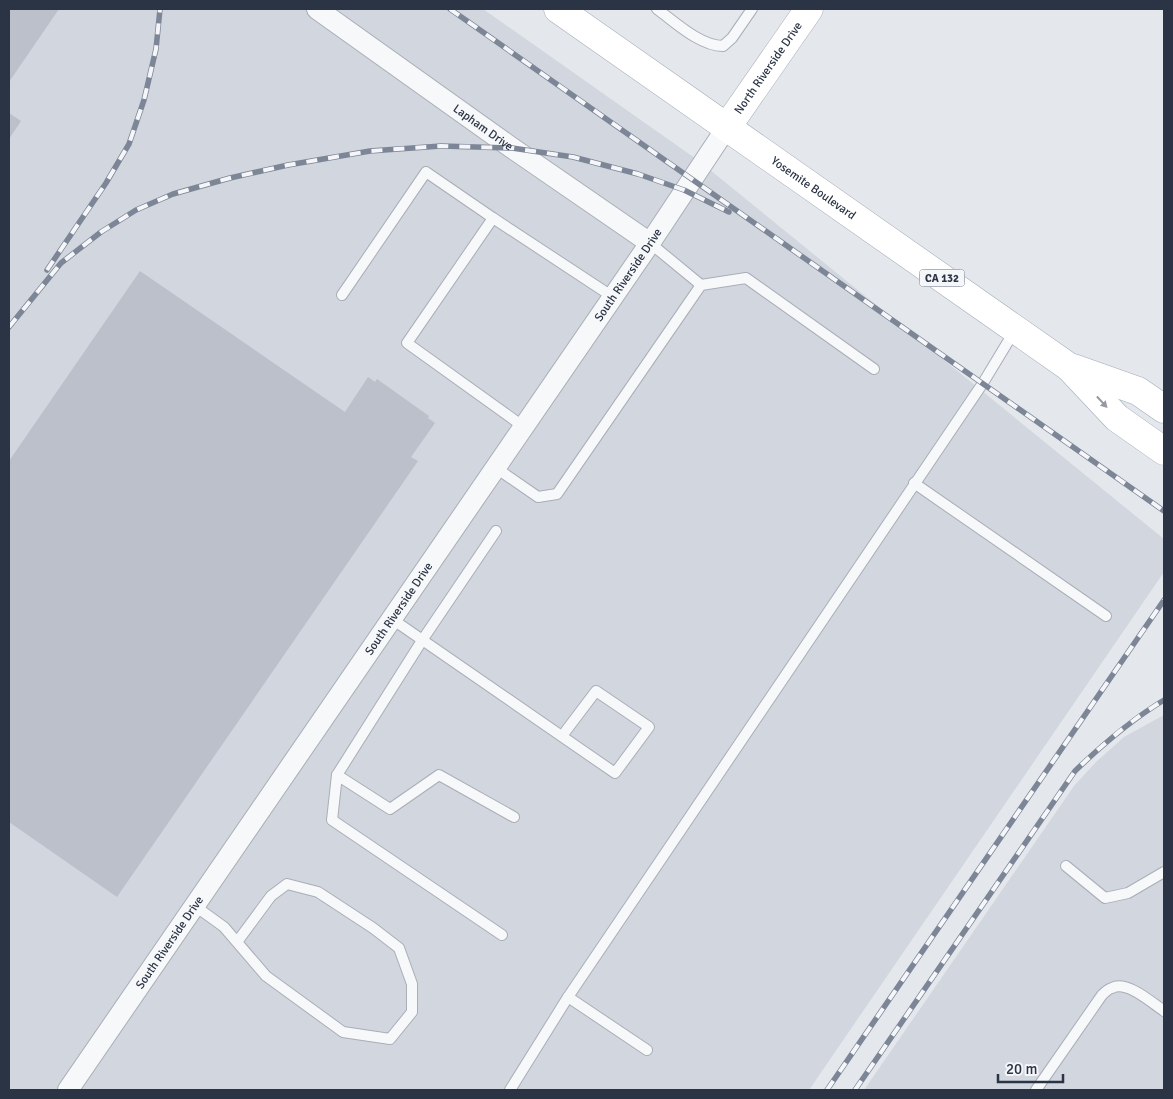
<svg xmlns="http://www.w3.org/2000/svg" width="1173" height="1099" font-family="Signika,sans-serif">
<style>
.built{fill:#d2d6de}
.building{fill:#bbc0ca}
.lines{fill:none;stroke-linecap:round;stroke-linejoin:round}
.lane-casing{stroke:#a9aeb7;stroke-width:12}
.street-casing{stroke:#a9aeb7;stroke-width:22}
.secondary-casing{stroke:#a9aeb7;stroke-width:29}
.primary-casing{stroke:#a3abb8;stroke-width:29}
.lane{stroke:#f7f8fa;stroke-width:10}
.street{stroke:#f7f8fa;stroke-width:20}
.secondary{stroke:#fff;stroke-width:28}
.primary{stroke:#fff;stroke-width:28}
.rail-casing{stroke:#7d8696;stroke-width:5.5}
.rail{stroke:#f4f6f9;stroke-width:4;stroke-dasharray:11;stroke-linecap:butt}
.oneway{fill:#959aa2}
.labels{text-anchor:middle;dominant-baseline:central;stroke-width:4;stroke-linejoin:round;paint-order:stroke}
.shield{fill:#f4f6f9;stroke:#676e7b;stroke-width:1}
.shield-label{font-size:11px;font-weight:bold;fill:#2b3445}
.street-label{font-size:12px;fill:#2b3445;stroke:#f4f6f9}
</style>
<rect width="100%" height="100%" fill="#e4e7ec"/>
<g class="built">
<path d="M9 9H483L699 161 1164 539V572L809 1090H9Z"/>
<path d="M1164 715V1090H864L1074 786 1096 762 1124 737Z"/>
</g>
<g class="building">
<path d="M9 9H59L9 82Z"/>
<path d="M9 113 21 121 9 139Z"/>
<path d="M140 271 345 412 368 377 375 382 377 379 429 416 428 418 435 423 411 457 418 461 117 897 9 822V461Z"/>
</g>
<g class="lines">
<g class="lane-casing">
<g id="lane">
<path d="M657 9C675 22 700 46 723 46L732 38 752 9"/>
<path d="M650 243 701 285"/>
<path d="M342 295 426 172 493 218"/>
<path d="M524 427 407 343 493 218 613 297"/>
<path d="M496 468 538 497 557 494 701 285 746 278 874 369"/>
<path d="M914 483 1106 616"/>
<path d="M496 531 423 639 337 775 332 820 502 935"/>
<path d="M392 619 615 773 649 727 596 691 562 736"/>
<path d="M337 775 390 809 439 775 514 817"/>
<path d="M1066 866 1105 898 1128 893 1164 872"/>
<path d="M195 906 224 927 266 976 343 1032 390 1039 412 1012V984L399 948 373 928 318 892 287 884 271 896 237 942"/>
<path d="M568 997 647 1050"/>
<path d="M510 1090 568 997 983 383 1015 330"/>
<path d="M1036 1090 1102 995C1105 992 1108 989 1112 988 1127 980 1152 1003 1164 1011"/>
</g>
</g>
<g class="street-casing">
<g id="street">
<path id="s1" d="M317 9 512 148 650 243"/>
<path id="s2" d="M68 1090 650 243 727 127"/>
</g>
</g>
<g class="secondary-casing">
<g id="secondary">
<path id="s3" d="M727 127 809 9"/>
</g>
</g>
<g class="primary-casing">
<g id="primary">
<path id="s4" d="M558 9 1069 367 1117 418 1164 451"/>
<path d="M1073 368 1138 391 1164 409"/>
</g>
</g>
<use href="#lane" class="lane"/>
<use href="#street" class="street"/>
<use href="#secondary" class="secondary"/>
<use href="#primary" class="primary"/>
<g class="rail-casing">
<g id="rail">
<path d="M450 9 1164 511"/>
<path d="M47 270 106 183 129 144 144 100 156 49 160 9"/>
<path d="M9 327 61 263 101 232 136 210 173 194 230 178 288 165 370 151 441 146 512 148 573 157 638 174 684 190 729 212"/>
<path d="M827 1090 1164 600"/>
<path d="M855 1090 1075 771C1103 744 1131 720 1164 700"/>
</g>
</g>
<use href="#rail" class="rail"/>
</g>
<defs><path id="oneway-solid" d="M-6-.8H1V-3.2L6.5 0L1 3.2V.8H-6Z" transform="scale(1.25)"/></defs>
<use class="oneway" href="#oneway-solid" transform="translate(1102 402) rotate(47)"/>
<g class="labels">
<rect class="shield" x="919.5" y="269.5" width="45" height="17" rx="4"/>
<g class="shield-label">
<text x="942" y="278">CA 132</text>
</g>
<g class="street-label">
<text stroke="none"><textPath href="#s3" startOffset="72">North Riverside Drive</textPath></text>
<text stroke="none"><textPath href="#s1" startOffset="204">Lapham Drive</textPath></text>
<text stroke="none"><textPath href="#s4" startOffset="312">Yosemite Boulevard</textPath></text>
<text stroke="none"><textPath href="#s2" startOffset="989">South Riverside Drive</textPath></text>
<text stroke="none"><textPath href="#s2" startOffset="584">South Riverside Drive</textPath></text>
<text stroke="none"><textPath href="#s2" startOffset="179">South Riverside Drive</textPath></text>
</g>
</g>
<rect width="1173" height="1099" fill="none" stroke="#2b3445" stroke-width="20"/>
<path d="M998 1074v8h65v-8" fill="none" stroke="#2b3445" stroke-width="2.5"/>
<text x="1006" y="1074" font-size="15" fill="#2b3445" stroke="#f4f6f9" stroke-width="4" paint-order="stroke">20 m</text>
</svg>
